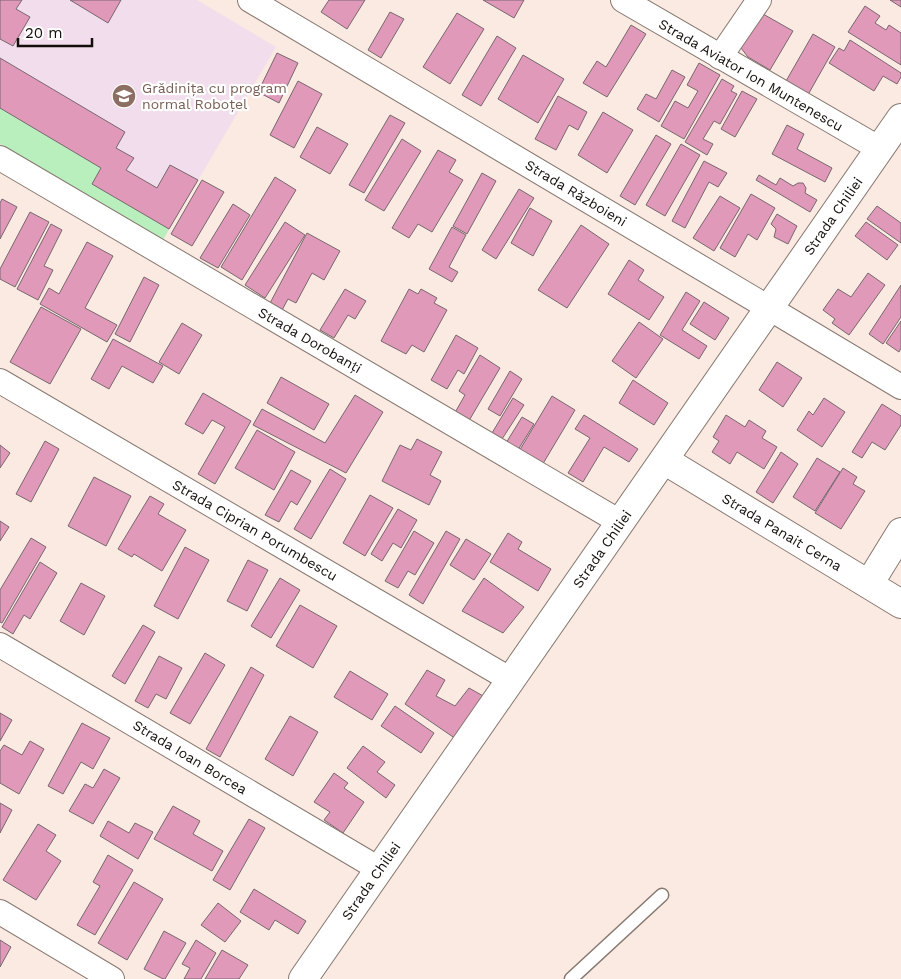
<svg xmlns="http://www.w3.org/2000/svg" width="901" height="979" font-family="'Work Sans',sans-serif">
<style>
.education{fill:#f1ddec}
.green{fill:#b9eebd}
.building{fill:#e199ba;stroke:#77686e}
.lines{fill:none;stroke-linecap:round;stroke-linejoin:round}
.service-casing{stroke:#877870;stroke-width:15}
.minor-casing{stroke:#877870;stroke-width:26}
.tertiary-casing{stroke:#877870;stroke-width:30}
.service{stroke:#fff;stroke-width:12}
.minor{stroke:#fff;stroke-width:24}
.tertiary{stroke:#fff;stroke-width:28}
.labels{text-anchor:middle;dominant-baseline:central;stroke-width:4.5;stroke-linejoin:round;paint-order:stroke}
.street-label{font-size:14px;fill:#140e0b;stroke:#fff}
.education-label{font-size:14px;fill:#785e54;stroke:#fff;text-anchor:start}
</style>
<rect width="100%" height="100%" fill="#faeae1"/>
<path class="education" d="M0 0H197L276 47 163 240 0 144Z"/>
<path class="green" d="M0 108 101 168 93 184 169 229 163 240 0 144Z"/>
<g class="building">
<path d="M0 0H22L16 9 30 17 13 46 0 39Z"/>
<path d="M70 0H121L108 23Z"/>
<path d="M329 0H365L347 29 321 12Z"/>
<path d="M483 0H524L514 18Z"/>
<path d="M890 0H901V7Z"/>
<path d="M865 6 880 16 875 23 886 30 889 25 901 33V65L848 32Z"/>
<path d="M756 10 793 31 770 70 748 57 741 48Z"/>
<path d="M390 12 404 19 381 58 368 50Z"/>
<path d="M457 13 484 29 450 84 423 67Z"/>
<path d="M631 25 646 34 607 97 583 83 597 61 606 67Z"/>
<path d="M813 34 835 47 805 100 782 88Z"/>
<path d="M497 36 516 48 481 106 462 95Z"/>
<path d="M850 40 901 73V77L897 84 883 76 874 91 829 63 839 48 844 51Z"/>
<path d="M277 53 298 63 279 103 258 92Z"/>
<path d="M523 55 564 79 538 123 498 99Z"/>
<path d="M0 58 125 132 116 148 134 158 126 170 157 188 170 165 198 180 169 229 92 184 101 168 0 108Z"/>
<path d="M699 63 720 75 684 139 661 126 675 101 688 108 698 91 687 85Z"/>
<path d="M672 70 685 77 659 122 637 109 646 94 656 99Z"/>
<path d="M722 79 734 86 731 91 737 94 720 124 714 121 703 139 713 144 707 155 685 142Z"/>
<path d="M298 81 322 94 294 148 270 135Z"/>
<path d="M742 91 757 99 735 137 721 129Z"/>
<path d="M558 96 587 112 578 130 569 125 556 150 535 139Z"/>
<path d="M603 112 633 130 607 173 578 155Z"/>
<path d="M390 115 405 123 364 193 349 185Z"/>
<path d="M787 125 804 134 797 149 832 168 825 182 772 154Z"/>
<path d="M317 127 348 144 330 174 300 157Z"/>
<path d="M656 135 671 144 635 205 620 196Z"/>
<path d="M402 139 421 151 384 211 365 200Z"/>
<path d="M681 144 700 155 665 216 646 205Z"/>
<path d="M438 150 456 160 449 172 463 180 432 232 418 224 409 238 392 228Z"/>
<path d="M704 161 727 173 718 187 709 182 685 228 672 221Z"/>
<path d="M482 173 496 181 467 234 453 226Z"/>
<path d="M759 175 776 185 780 178 793 186 798 183H803L806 188 805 193 817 200 810 212 756 180Z"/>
<path d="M275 177 296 190 242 280 221 267Z"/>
<path d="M202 180 224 192 192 246 171 234Z"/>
<path d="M519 189 534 198 496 259 482 250Z"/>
<path d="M751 194 775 208 757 240 748 234 735 257 720 248Z"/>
<path d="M720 196 740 208 714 251 693 238Z"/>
<path d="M2 199 17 207 0 239V203Z"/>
<path d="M233 204 250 215 218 268 200 258Z"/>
<path d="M877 206 901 223V243L867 219Z"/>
<path d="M530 208 552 221 533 256 511 243Z"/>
<path d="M30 212 49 222 15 287 0 279V269Z"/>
<path d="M777 214 797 226 788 244 774 237 776 229 771 224Z"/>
<path d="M285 222 305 235 265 298 245 285Z"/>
<path d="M866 222 898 245 887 260 855 236Z"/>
<path d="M51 224 62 230 44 266 53 270 38 300 17 289Z"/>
<path d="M581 225 609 244 567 308 538 290Z"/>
<path d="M452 227 466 235 449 267 458 272 452 282 429 269Z"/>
<path d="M307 233 340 251 324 280 312 273 296 303 288 299 281 312 269 305Z"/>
<path d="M87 242 113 256 85 308 117 325 107 342 40 304 49 288 59 294Z"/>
<path d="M629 260 644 270 638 280 664 297 649 320 608 294Z"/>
<path d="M868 273 885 285 849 335 832 323 835 319 823 310 838 289 851 297Z"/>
<path d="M144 277 159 285 130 342 115 334Z"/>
<path d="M901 285V317L883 344 869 334Z"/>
<path d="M345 289 366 301 355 319 348 315 334 338 320 330Z"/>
<path d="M409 289 418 294 421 289 437 298 434 303 447 310 424 352 412 345 406 354 381 341Z"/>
<path d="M686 292 700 301 682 330 707 346 699 359 660 335Z"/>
<path d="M704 302 729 318 715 340 690 324Z"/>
<path d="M41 307 81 329 50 384 10 362Z"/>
<path d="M901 321V348L899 352 886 343Z"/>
<path d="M639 322 663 339 636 378 612 361Z"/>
<path d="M182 323 202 335 179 374 159 362Z"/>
<path d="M456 335 478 348 464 374 458 370 447 389 431 380Z"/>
<path d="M113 339 163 366 153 383 122 366 109 389 91 379Z"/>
<path d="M480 355 500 368 467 424 453 416 465 395 459 391Z"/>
<path d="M777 362 802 378 783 407 759 390Z"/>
<path d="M510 371 522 379 500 416 488 409Z"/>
<path d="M281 377 329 404 314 430 267 403Z"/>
<path d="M633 380 668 403 654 425 619 403Z"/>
<path d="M203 393 251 421 215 484 198 474 225 427 212 420 203 434 185 424Z"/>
<path d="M355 395 383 412 346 473 253 425 262 409 325 443Z"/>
<path d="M552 396 575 410 541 467 518 453Z"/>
<path d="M513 398 524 405 502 439 492 433Z"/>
<path d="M824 398 845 412 822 447 797 430 809 411 813 415Z"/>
<path d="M882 404 901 416V425L885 450 872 442 862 458 852 452Z"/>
<path d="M584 415 638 449 629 462 604 447 583 482 568 473 590 438 575 429Z"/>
<path d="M726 415 745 427 749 420 766 431 762 438 777 447 764 469 737 452 730 464 712 452 719 441 713 437Z"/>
<path d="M522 417 534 424 518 450 506 443Z"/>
<path d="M257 430 295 452 274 490 235 468Z"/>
<path d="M417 439 442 452 430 475 441 481 429 505 382 481 400 445 411 450Z"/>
<path d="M45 441 59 449 31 502 16 494Z"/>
<path d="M0 445 10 453 0 468Z"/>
<path d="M781 452 798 464 773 503 756 492Z"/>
<path d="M817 458 840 472 815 511 793 497Z"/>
<path d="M843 468 857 477 853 484 865 491 841 529 815 513Z"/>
<path d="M330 469 346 479 311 539 294 529Z"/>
<path d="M291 470 311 481 297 505 291 501 279 522 265 515Z"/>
<path d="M94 477 131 496 106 546 68 526Z"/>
<path d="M370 495 393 508 365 556 343 543Z"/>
<path d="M150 496 164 504 158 514 186 530 162 571 134 554 132 557 118 549Z"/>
<path d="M398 509 417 520 401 548 393 543 382 561 371 554Z"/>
<path d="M0 521 9 527 0 541Z"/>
<path d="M414 531 434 543 415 575 408 571 398 588 385 581Z"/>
<path d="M446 531 460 539 423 604 409 595Z"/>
<path d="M508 533 522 542 518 549 551 569 538 591 490 562Z"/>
<path d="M31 538 46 547 2 623 0 622V590Z"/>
<path d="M466 539 491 554 474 580 450 565Z"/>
<path d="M185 547 209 560 178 619 154 606Z"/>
<path d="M248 560 268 570 247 611 227 601Z"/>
<path d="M40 562 57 573 30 619 24 615 13 634 2 627Z"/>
<path d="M280 578 300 590 271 638 251 626Z"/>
<path d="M484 578 524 607 503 633 462 611Z"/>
<path d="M81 583 105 596 84 635 60 621Z"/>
<path d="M300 605 337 626 313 668 276 646Z"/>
<path d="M143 625 155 632 125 684 112 676Z"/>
<path d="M205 653 225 665 190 724 170 713Z"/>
<path d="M159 656 182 668 166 699 156 694 148 708 135 701Z"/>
<path d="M251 667 264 675 220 757 206 749Z"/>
<path d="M427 670 445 680 436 696 455 706 469 688 485 697 456 739 405 704Z"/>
<path d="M350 671 388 694 372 720 334 697Z"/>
<path d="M395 706 434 733 421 753 381 726Z"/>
<path d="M0 713 12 720 0 741Z"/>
<path d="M290 716 318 732 293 776 265 759Z"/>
<path d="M82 723 110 738 93 769 81 762 63 794 48 786Z"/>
<path d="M30 741 44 749 19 794 0 783V751L4 745 22 755Z"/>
<path d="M363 746 385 762 377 772 395 785 386 798 347 768Z"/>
<path d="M104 769 120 778 93 824 69 811 85 784 93 788Z"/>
<path d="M334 773 348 783 344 788 364 802 343 833 324 820 330 812 314 802Z"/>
<path d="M0 803 12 810 0 833Z"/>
<path d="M173 806 200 821 193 834 223 851 212 871 154 839Z"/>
<path d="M249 819 265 828 230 890 213 880Z"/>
<path d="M108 821 129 833 135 823 153 832 138 859 100 836Z"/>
<path d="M38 824 56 835 46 851 61 861 36 900 3 880Z"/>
<path d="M108 855 133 870 95 935 77 925 100 886 93 882Z"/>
<path d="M134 882 163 899 127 960 98 943Z"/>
<path d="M254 889 306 921 298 934 275 920 269 930 240 912Z"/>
<path d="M218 903 241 921 225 942 201 925Z"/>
<path d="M164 931 186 943 165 979H163L144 969Z"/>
<path d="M0 940 11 947 0 967Z"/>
<path d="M196 940 216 953 201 979H184L190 968 182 964Z"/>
<path d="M222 950 248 965 239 979H205Z"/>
</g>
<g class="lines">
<g class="service-casing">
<path id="service" d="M571 979 662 895"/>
</g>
<g class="minor-casing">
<g id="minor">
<path d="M250 0 769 308 901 387"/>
<path d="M623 0 880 149"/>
<path d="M720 57 759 0"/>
<path d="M0 158 620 522"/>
<path d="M0 381 511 680"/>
<path d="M0 645 379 869"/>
<path d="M0 912 112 979"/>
</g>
</g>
<g class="tertiary-casing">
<g id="tertiary">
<path d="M664 460 901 604"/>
<path d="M869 584 901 532"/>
<path d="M303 979 901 118"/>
</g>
</g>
<use href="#service" class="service"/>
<use href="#minor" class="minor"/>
<use href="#tertiary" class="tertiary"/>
</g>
<defs>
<g id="school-disc" transform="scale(1.25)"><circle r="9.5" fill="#8d6e63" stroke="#fff"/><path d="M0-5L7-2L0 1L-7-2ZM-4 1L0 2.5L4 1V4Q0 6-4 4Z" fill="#fff"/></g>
</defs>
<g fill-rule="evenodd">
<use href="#school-disc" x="124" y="96"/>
</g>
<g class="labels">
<g class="street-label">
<text transform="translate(751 75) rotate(30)">Strada Aviator Ion Muntenescu</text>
<text transform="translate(576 193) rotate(31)">Strada Războieni</text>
<text transform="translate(833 216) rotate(-55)">Strada Chiliei</text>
<text transform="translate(310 340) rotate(30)">Strada Dorobanți</text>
<text transform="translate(255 530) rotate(30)">Strada Ciprian Porumbescu</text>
<text transform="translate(782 532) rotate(31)">Strada Panait Cerna</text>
<text transform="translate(602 549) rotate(-55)">Strada Chiliei</text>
<text transform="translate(190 757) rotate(31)">Strada Ioan Borcea</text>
<text transform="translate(371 881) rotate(-55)">Strada Chiliei</text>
</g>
<g class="education-label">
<text x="142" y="88">Grădinița cu program<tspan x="142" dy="16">normal Roboțel</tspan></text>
</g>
</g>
<path d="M18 38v8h74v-8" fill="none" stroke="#140e0b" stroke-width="2.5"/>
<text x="25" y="38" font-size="15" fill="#140e0b" stroke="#ffffff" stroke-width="4" paint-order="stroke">20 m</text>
</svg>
